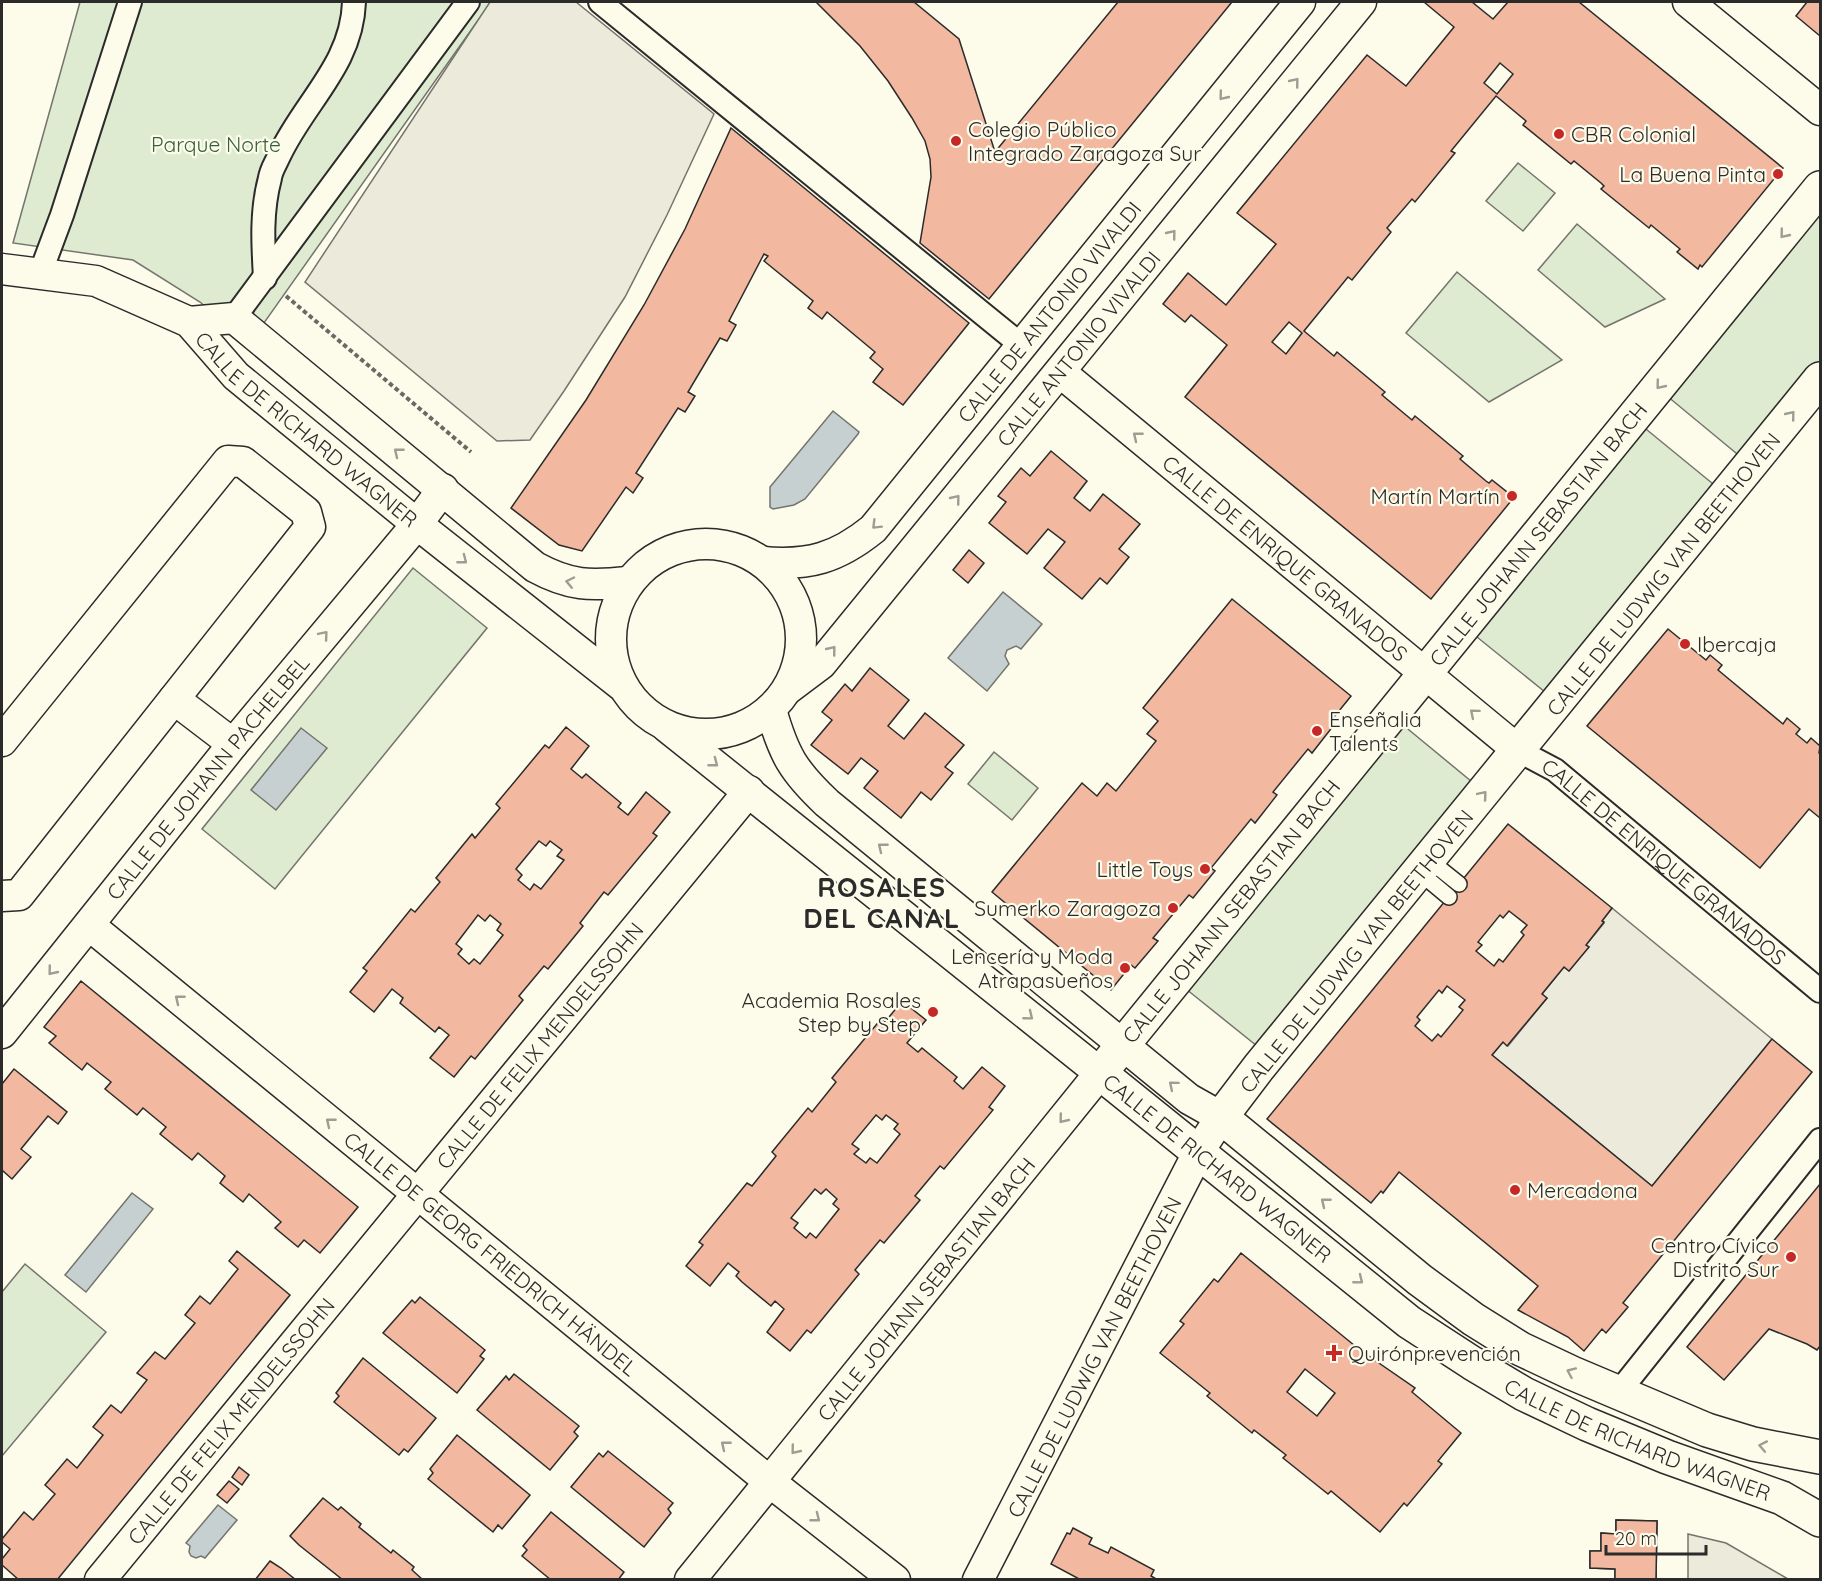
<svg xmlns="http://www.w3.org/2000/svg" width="1822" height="1581" font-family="Quicksand,sans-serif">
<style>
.green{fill:#deebd1;stroke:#74746e;stroke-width:1.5}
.parking{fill:#eceadb;stroke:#74746e;stroke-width:1.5}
.water{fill:#c7d0d0;stroke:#74746e;stroke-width:1.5}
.building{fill:#f2b8a0;stroke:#2b2b2b;stroke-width:1.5;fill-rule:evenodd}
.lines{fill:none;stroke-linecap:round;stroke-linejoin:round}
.service-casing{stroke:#2b2b2b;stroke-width:18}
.pedestrian-casing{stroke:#2b2b2b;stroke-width:26}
.minor-casing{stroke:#2b2b2b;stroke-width:33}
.tertiary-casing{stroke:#2b2b2b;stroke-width:36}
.path{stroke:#6a6964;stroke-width:4;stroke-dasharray:4.5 3;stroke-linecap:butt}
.service{stroke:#fdfbea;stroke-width:15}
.pedestrian{stroke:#fdfbea;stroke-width:22}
.minor{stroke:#fdfbea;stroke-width:30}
.tertiary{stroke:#fdfbea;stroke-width:33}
.oneway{stroke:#9e9d94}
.poi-dot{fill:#c62828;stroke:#fdfbea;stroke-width:2}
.labels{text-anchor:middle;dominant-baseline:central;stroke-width:4.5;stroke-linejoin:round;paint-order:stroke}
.poi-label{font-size:21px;fill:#2b2b2b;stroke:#fdfbea;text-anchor:end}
.park-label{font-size:21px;fill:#34623c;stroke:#fdfbea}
.street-label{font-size:21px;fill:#2b2b2b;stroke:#fdfbea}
.district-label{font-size:27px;font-weight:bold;letter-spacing:1.5px;fill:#2b2b2b;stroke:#fdfbea}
</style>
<rect width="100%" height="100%" fill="#fdfbea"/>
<g class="green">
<path d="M80 2H491L249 344 200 302 133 260 13 243Z"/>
<path d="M1518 163 1555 193 1523 231 1486 201Z"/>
<path d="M1820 210V363L1742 458 1667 396Z"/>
<path d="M1577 224 1665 299 1605 327 1538 270Z"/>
<path d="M1457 272 1562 360 1489 402 1406 333Z"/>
<path d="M1641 425 1718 488 1550 696 1472 633Z"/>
<path d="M413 568 487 628 275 889 202 829Z"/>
<path d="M1403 725 1477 786 1262 1050 1186 989Z"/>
<path d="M994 752 1038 788 1012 820 968 784Z"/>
<path d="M25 1264 106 1332 2 1456V1292Z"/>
</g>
<g class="parking">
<path d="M490 2H576L714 114 667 215 625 297 564 391 530 440 497 441 305 282Z"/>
<path d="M1612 908 1772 1039 1652 1186 1492 1055 1503 1042 1508 1046 1547 998 1542 994 1564 967 1569 971 1589 947 1586 945 1604 923 1602 921Z"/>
<path d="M1688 1534 1726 1543 1788 1579H1688Z"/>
</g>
<g class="water">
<path d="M833 411 859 432 858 434 805 499 794 505 773 509 770 507V487Z"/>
<path d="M1003 592 1042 624 1021 649 1016 646 1007 650 1005 656 1009 664 987 691 948 658Z"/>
<path d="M301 728 327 748 276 810 251 790Z"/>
<path d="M132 1193 153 1209 86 1292 65 1275Z"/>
<path d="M218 1505 237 1520 205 1558 201 1556 196 1558 191 1556 189 1552 190 1546 186 1543Z"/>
</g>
<g class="building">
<path d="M816 2H914L959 39 995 152 1118 2H1232L989 299 920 243 931 177 930 159 925 141 912 118 888 81 860 46Z"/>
<path d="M1424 2H1472L1493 19 1508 2H1579L1783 168 1702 267 1700 265 1698 269 1677 252 1680 249 1651 225 1649 228 1601 189 1604 186 1601 183 1574 161 1571 164 1523 125 1526 121 1496 96 1451 151 1455 153 1415 202 1412 199 1387 228 1391 232 1352 280 1348 277 1304 331 1334 356 1337 352 1385 392 1382 395 1412 420 1415 416 1463 456 1460 459 1486 481 1489 483 1492 480 1512 496 1509 500 1511 501 1431 599 1185 397 1227 345 1191 315 1185 322 1163 304 1188 273 1226 305 1276 244 1237 213 1367 55 1406 86 1454 27ZM1500 63 1513 74 1497 94 1484 83ZM1289 322 1302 333 1286 354 1272 342Z"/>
<path d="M1807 2H1820V36L1796 16Z"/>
<path d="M731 128 969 323 903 405 873 382 883 369 870 358 875 352 827 312 822 319 808 308 813 301 764 261 768 256 764 254 729 321 736 325 727 341 720 338 688 392 695 396 685 412 678 408 636 473 643 478 633 493 626 487 582 551 559 545 511 508 586 400 644 305 685 229Z"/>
<path d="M1051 451 1087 481 1074 498 1090 511 1103 494 1140 524 1119 549 1129 557 1107 584 1100 578 1082 599 1044 568 1065 542 1048 529 1027 554 989 523 1006 502 998 496 1021 468 1030 476Z"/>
<path d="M969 550 984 563 968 583 953 570Z"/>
<path d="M1232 599 1351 696 1330 722 1334 725 1312 753 1308 749 1273 792 1277 795 1255 823 1251 819 1211 868 1215 871 1193 898 1189 895 1153 938 1158 941 1135 968 1131 965 1111 990 992 892 1082 783 1097 796 1107 783 1116 791 1156 741 1147 734 1158 721 1143 708Z"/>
<path d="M1668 629 1706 660 1710 655 1722 665 1718 670 1783 724 1787 718 1800 729 1796 734 1807 743 1811 738 1820 746 1819 753 1820 754V818L1809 809 1760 868 1587 726Z"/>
<path d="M870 668 909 700 888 726 904 739 925 713 964 745 945 767 953 773 931 800 921 792 901 818 864 788 878 771 861 758 848 774 811 745 832 720 822 712 845 684 852 691Z"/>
<path d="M566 727 589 746 571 769 582 778 586 774 621 803 618 807 628 815 646 792 670 812 653 833 657 836 608 895 604 892 580 923 583 926 548 969 544 966 519 996 523 1000 475 1059 471 1056 454 1077 430 1058 449 1035 439 1027 435 1032 406 1008 400 1003 403 998 392 989 374 1012 350 992 367 971 363 968 365 966 411 909 415 912 440 882 436 878 472 834 475 838 500 808 496 804 545 745 549 748ZM539 841 546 846 550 841 562 850 557 856 564 860 541 889 534 884 530 890 518 880 522 875 516 869ZM478 915 485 921 490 915 501 924 497 930 503 935 480 964 474 959 469 964 458 954 462 949 456 944Z"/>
<path d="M1508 824 1612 908 1602 921 1604 922 1586 945 1589 947 1569 971 1564 967 1542 994 1547 998 1507 1046 1503 1042 1492 1055 1652 1186 1772 1039 1812 1072 1623 1303 1628 1307 1606 1333 1602 1329 1584 1351 1568 1337 1518 1310 1538 1286 1399 1172 1383 1193 1381 1191 1371 1203 1267 1119ZM1509 911 1527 925 1521 932 1524 935 1503 962 1499 959 1494 966 1476 951 1482 945 1478 942 1500 915 1503 918ZM1447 986 1465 1000 1459 1007 1463 1010 1441 1037 1438 1034 1432 1041 1415 1026 1420 1020 1417 1017 1439 990 1442 993Z"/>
<path d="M81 981 358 1207 320 1253 304 1240 298 1247 275 1228 281 1222 249 1194 243 1202 220 1183 225 1176 198 1153 192 1160 160 1134 166 1127 143 1108 137 1115 105 1089 111 1082 87 1063 82 1070 49 1043 56 1036 44 1027Z"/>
<path d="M902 1001 926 1020 907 1043 918 1052 922 1048 957 1077 954 1081 963 1089 982 1067 1005 1086 989 1107 993 1110 944 1169 940 1166 915 1196 920 1200 884 1243 880 1240 855 1270 859 1274 811 1333 807 1330 790 1351 767 1332 784 1309 775 1301 771 1306 742 1282 736 1276 739 1272 728 1263 710 1286 686 1266 703 1245 699 1242 747 1183 752 1186 776 1156 772 1152 808 1108 812 1112 836 1082 832 1078 881 1019 885 1022ZM876 1115 882 1120 886 1115 898 1124 894 1129 900 1134 877 1163 870 1158 866 1163 854 1154 859 1149 852 1144ZM815 1189 821 1194 826 1189 837 1199 833 1204 839 1209 816 1238 810 1233 806 1238 794 1228 798 1223 791 1218Z"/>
<path d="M14 1069 67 1112 58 1124 48 1116 21 1149 31 1157 12 1179 3 1171 2 1173V1084Z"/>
<path d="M1820 1184V1346L1817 1350 1807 1344 1769 1329 1724 1380 1687 1347Z"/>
<path d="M237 1251 290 1295 57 1580H19L2 1565V1559L10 1549 2 1542V1539L24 1512 33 1520 55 1494 45 1485 67 1459 77 1468 103 1435 93 1427 111 1405 121 1413 147 1380 137 1373 155 1352 165 1359 195 1323 185 1315 200 1296 210 1304 238 1269 229 1261Z"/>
<path d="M1241 1253 1360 1350 1415 1388 1412 1392 1461 1433 1438 1461 1442 1464 1407 1506 1404 1503 1380 1532 1331 1491 1328 1494 1283 1458 1286 1455 1254 1430 1252 1433 1207 1396 1210 1393 1160 1353 1184 1324 1180 1321 1214 1279 1218 1282ZM1305 1369 1335 1393 1317 1416 1287 1392Z"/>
<path d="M420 1297 485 1350 480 1356 484 1359 457 1393 383 1333 412 1300 415 1303Z"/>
<path d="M363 1358 436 1418 408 1452 404 1449 399 1455 334 1402 339 1396 336 1393Z"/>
<path d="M514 1374 579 1426 574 1432 578 1436 550 1470 477 1410 506 1376 509 1380Z"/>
<path d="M457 1435 530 1495 502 1529 498 1525 493 1532 428 1479 433 1473 430 1469Z"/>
<path d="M608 1451 673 1503 668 1509 671 1513 644 1547 571 1487 599 1453 603 1457Z"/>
<path d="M239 1467 249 1475 242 1485 232 1477Z"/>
<path d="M229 1481 239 1489 227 1503 217 1495Z"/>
<path d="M323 1498 338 1510 341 1507 361 1524 359 1527 391 1553 393 1550 414 1567 412 1570 423 1580H343L299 1545 290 1536Z"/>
<path d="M551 1512 624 1572 618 1580H551L522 1556 527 1550 523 1546Z"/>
<path d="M1616 1520 1657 1521 1656 1580H1615V1569L1590 1568V1551H1601V1533L1616 1534Z"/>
<path d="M1616 1520 1657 1521 1656 1580H1615V1569L1590 1568V1551H1601V1533L1616 1534Z"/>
<path d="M1073 1528 1092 1538 1089 1544 1108 1553 1111 1547 1154 1570 1151 1576 1158 1580H1081L1051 1564 1067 1533 1070 1534Z"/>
<path d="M270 1561 281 1568 296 1580H255Z"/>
</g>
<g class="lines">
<g class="service-casing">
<g id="service">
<path d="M1429 860 1459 884"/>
<path d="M1419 872 1449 897"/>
</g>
</g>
<g class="pedestrian-casing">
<g id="pedestrian">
<path d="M600 2 1021 345"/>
<path d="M40 274 62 215 130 2"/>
<path d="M265 278C263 244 261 211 270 178 271 170 276 163 279 156 304 102 352 65 354 2"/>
<path d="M234 318 468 2"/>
<path id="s1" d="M1519 751 1555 770 1820 991"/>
<path d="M1618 1393 1820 1140"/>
</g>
</g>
<g class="minor-casing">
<g id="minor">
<path d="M1688 2 1820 110"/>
<path id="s2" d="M2 269 96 281 189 322 236 376 417 524 621 685"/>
<path d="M189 322 234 318 535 567C570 586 590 586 628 582"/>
<path id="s3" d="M1060 372 1519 751"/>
<circle cx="706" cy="639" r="95"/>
<path id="s4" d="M763 562C809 566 837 558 873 529L1300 2"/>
<path id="s5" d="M789 688 821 664 1361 2"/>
<path d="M174 699 233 744"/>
<path d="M771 710C784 755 793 771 827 803L1189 1099 1221 1117 1199 1151 978 1580"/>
<path d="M667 727 1100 1073 690 1580"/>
<path d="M2 741 228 461 243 462 306 512 310 527 19 895 2 896"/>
<path id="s6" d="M89 925 770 1482 895 1580"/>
<path id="s7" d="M2 1033 233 744 417 524 443 489"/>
<path id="s8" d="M100 1580 749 791"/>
</g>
</g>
<g class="tertiary-casing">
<g id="tertiary">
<path id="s9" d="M1820 188 1100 1073 1409 1322 1472 1363 1524 1394 1587 1424 1667 1457 1782 1498 1820 1520"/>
<path d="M1820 379 1259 1067 1221 1117 1420 1280 1473 1319 1521 1349 1572 1373 1707 1430 1753 1444 1820 1457"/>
</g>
</g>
<path class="path" d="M286 296 471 452"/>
<use href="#service" class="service"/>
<use href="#pedestrian" class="pedestrian"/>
<use href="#minor" class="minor"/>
<use href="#tertiary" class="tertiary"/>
</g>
<defs><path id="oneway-chevron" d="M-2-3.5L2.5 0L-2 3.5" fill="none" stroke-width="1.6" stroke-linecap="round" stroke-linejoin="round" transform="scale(1.5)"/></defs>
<g class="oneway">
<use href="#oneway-chevron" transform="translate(1295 82) rotate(-51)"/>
<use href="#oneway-chevron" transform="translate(1223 96) rotate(129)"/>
<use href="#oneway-chevron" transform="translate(1172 234) rotate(-51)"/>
<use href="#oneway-chevron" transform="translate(1784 234) rotate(129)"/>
<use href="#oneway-chevron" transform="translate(1660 385) rotate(129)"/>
<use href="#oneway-chevron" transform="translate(1791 415) rotate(-51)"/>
<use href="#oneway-chevron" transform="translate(1137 436) rotate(-141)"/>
<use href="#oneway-chevron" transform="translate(398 452) rotate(-141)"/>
<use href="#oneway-chevron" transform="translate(956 499) rotate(-51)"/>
<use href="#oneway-chevron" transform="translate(876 525) rotate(135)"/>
<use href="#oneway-chevron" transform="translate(463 560) rotate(38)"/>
<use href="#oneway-chevron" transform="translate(570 582) rotate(-168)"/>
<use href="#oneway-chevron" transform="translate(324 635) rotate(-50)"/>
<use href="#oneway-chevron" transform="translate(832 650) rotate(-51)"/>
<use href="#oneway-chevron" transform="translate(1474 713) rotate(-140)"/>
<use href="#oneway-chevron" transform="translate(714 763) rotate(38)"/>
<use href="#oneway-chevron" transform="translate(1483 795) rotate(-50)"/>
<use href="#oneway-chevron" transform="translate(882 847) rotate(-141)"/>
<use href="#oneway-chevron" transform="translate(52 971) rotate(129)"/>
<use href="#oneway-chevron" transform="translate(179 999) rotate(-141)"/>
<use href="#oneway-chevron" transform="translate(1029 1016) rotate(39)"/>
<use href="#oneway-chevron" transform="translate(1173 1085) rotate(-140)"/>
<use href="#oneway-chevron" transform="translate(1063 1119) rotate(129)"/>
<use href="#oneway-chevron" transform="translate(330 1122) rotate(-141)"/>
<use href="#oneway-chevron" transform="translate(1325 1202) rotate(-141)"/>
<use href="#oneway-chevron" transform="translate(1359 1280) rotate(39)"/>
<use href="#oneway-chevron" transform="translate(1571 1372) rotate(-156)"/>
<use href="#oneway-chevron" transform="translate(725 1445) rotate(-141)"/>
<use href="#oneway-chevron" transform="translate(1763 1446) rotate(-169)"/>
<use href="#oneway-chevron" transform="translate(795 1450) rotate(129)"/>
<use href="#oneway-chevron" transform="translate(816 1518) rotate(38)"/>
</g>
<g class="poi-dot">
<circle cx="1559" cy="134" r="6"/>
<circle cx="956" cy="141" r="6"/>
<circle cx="1778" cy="174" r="6"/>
<circle cx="1512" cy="496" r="6"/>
<circle cx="1685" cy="644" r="6"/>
<circle cx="1317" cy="731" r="6"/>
<circle cx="1205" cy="869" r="6"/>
<circle cx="1173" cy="908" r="6"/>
<circle cx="1125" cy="968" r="6"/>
<circle cx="933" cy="1012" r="6"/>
<circle cx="1515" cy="1190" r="6"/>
<circle cx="1791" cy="1257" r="6"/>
<path d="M1331 1344h6v6h6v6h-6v6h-6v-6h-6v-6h6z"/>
</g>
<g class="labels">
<g class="poi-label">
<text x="968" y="129" text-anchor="start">Colegio Público<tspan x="968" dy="24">Integrado Zaragoza Sur</tspan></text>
<text x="1571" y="134" text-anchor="start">CBR Colonial</text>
<text x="1766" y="174">La Buena Pinta</text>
<text x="1500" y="496">Martín Martín</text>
<text x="1697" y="644" text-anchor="start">Ibercaja</text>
<text x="1329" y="719" text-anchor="start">Enseñalia<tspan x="1329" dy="24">Talents</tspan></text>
<text x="1193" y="869">Little Toys</text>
<text x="1161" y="908">Sumerko Zaragoza</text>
<text x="1113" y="956">Lencería y Moda<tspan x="1113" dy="24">Atrapasueños</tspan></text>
<text x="921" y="1000">Academia Rosales<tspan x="921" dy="24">Step by Step</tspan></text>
<text x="1527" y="1190" text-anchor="start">Mercadona</text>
<text x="1779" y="1245">Centro Cívico<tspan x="1779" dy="24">Distrito Sur</tspan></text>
<text x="1348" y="1353" text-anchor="start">Quirónprevención</text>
</g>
<g class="park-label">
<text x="216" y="144">Parque Norte</text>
</g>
<g class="street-label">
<text stroke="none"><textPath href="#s4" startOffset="398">CALLE DE ANTONIO VIVALDI</textPath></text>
<text stroke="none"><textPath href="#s5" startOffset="447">CALLE ANTONIO VIVALDI</textPath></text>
<text stroke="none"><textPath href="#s2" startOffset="356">CALLE DE RICHARD WAGNER</textPath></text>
<text transform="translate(1538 534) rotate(-51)">CALLE JOHANN SEBASTIAN BACH</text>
<text stroke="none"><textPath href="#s3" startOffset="292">CALLE DE ENRIQUE GRANADOS</textPath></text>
<text transform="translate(1663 574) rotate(-51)">CALLE DE LUDWIG VAN BEETHOVEN</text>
<text stroke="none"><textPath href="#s7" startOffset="328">CALLE DE JOHANN PACHELBEL</textPath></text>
<text stroke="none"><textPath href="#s1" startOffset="183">CALLE DE ENRIQUE GRANADOS</textPath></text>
<text transform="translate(1231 911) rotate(-51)">CALLE JOHANN SEBASTIAN BACH</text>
<text transform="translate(1356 951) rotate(-51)">CALLE DE LUDWIG VAN BEETHOVEN</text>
<text stroke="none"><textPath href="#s8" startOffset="692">CALLE DE FELIX MENDELSSOHN</textPath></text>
<text stroke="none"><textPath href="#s9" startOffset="1292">CALLE DE RICHARD WAGNER</textPath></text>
<text stroke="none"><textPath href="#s6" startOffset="519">CALLE DE GEORG FRIEDRICH HÄNDEL</textPath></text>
<text transform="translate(926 1289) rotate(-51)">CALLE JOHANN SEBASTIAN BACH</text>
<text transform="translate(1094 1357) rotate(-63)">CALLE DE LUDWIG VAN BEETHOVEN</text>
<text stroke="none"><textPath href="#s8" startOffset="206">CALLE DE FELIX MENDELSSOHN</textPath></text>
<text stroke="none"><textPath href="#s9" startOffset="1796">CALLE DE RICHARD WAGNER</textPath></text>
</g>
<g class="district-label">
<text x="882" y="887">ROSALES<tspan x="882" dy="31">DEL CANAL</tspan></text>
</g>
</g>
<rect width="1822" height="1581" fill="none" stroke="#2b2b2b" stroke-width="6"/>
<path d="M1606 1545v9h100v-9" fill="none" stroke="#2b2b2b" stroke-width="3"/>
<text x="1615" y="1545" font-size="18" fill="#2b2b2b" stroke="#fdfbea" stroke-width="4.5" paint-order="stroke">20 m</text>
</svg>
